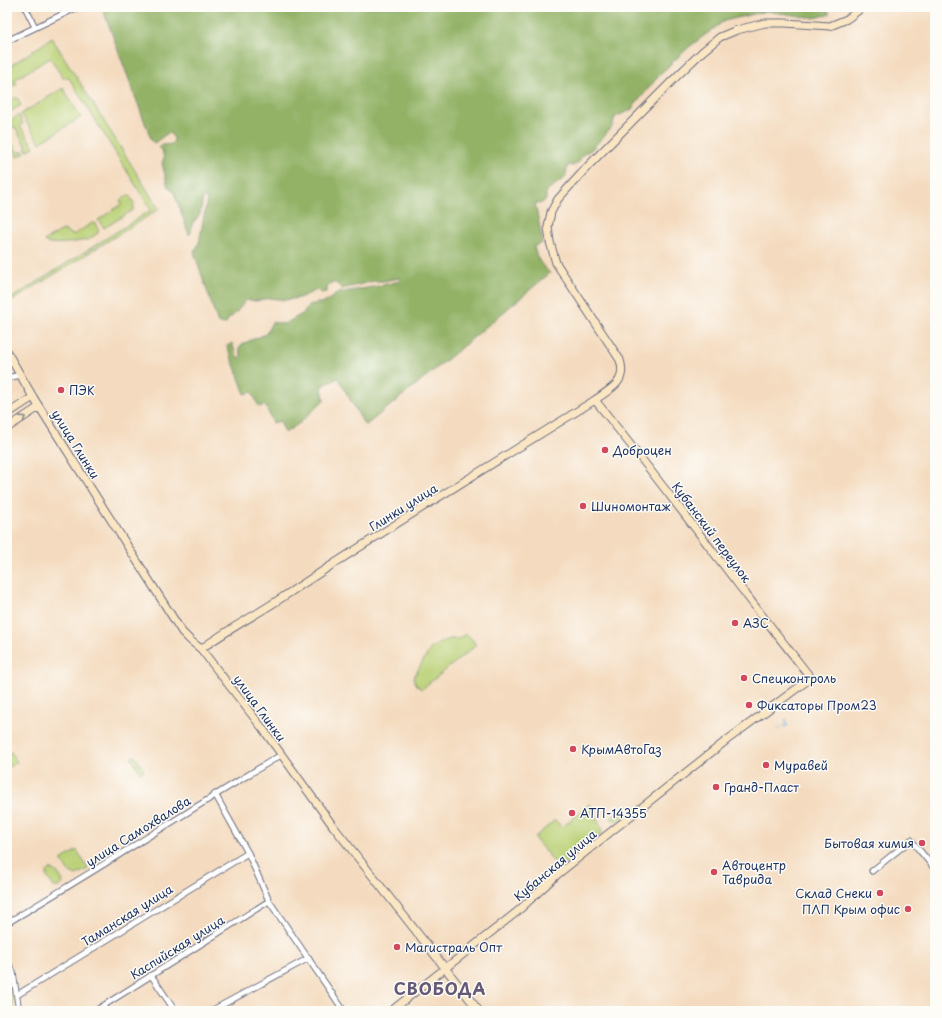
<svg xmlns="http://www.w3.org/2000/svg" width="942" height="1018" font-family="'Playpen Sans',sans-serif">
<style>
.green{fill:#bad074;stroke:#6a8069}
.forest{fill:#93b266;stroke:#577062}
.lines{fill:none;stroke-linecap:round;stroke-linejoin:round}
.stream{stroke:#66abdc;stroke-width:1.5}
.minor-casing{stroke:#676b80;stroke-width:7}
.secondary-casing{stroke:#676b80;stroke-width:9}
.minor{stroke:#fff;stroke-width:5}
.secondary{stroke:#fbe6c4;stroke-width:7}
.oneway{stroke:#8b8a91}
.poi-dot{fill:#d1495b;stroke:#fdfcf7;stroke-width:1.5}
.labels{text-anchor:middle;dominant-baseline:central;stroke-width:3;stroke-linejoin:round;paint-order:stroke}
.poi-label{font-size:12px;fill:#1b2f5e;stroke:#fdfcf7;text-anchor:start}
.street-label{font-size:12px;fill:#1b2f5e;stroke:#fdfcf7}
.district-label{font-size:16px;font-weight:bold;letter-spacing:1px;fill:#645a77;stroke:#fdfcf7}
</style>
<rect width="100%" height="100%" fill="#fdfcf7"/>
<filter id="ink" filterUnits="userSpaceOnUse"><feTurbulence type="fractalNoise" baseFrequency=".025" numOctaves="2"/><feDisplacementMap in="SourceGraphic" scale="8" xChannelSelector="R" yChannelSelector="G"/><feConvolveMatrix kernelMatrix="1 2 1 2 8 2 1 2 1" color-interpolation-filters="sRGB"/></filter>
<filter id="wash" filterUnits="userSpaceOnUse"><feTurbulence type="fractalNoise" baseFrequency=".012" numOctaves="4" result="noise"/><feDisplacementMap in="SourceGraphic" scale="16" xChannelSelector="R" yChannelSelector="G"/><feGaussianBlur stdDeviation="0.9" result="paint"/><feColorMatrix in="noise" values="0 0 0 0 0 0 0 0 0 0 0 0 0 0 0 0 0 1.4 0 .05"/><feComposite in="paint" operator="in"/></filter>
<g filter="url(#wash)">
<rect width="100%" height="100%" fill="#f4dbbf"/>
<g class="green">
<path d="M52 38 159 209 7 304V301L151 210 69 78H63L50 58 14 80 17 84 13 86 11 83 7 85V68Z"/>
<path d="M63 88 81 117 40 143 21 114Z"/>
<path d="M17 97 21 105 7 114V102Z"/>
<path d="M19 115 23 124 20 126 34 147 27 151 25 149 27 148 15 127 12 128 10 121Z"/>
<path d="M7 135 18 153 23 151 25 153 17 157 7 141Z"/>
<path d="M129 195 134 203 133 210 104 228 98 220 122 204 120 200Z"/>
<path d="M94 222 99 230 98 233 88 240 68 243 49 244 44 241 61 231 64 230 70 234H72L73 235Z"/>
<path d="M467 634 475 643V646L422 689 418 687 413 678 431 648 441 642 450 639H458Z"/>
<path d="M11 752 17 762 7 768V753Z"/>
<path d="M134 755 144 770 141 773 131 758Z"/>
<path d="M590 804 602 830 601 835 562 865 554 862 535 839V837L555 820 562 827Z"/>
<path d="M623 808H625L627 812V814L618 821 611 819 612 817Z"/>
<path d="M77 850 88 869 76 875 68 871 61 860Z"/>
<path d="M50 869 56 871 62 879 63 883 60 887H54L47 877V872Z"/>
<path d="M7 973 9 977 14 1011H7Z"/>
</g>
<path class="forest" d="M102 7H828L827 9 830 14 815 18 766 11 724 21 689 47 660 74 631 110 615 117 612 127 591 150 583 154 578 163 573 166 568 165 565 178 546 191V200L540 204 535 203 542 238V243L534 246C536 258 541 265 550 273L449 358 365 426 338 378 322 386 324 400 301 422 285 433 280 421 273 423 265 405 259 407 252 392 245 394 227 346 232 343 237 357 240 358 241 355 239 348 242 344 266 334 272 322 284 324 304 313 309 305 317 303H324L338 293 379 286 400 281V278L382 281H374L342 289 337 284 333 282 328 285 326 292 321 293 317 290 299 298 285 300 269 298 256 301 247 300C240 306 236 315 228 319L226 324 218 323 194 252 199 243 207 199 203 198 200 214 192 224 191 233 189 235 174 193 168 187 162 163 164 158 162 151 159 147 162 145 173 144 174 138 170 133C164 134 160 140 154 143L151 139Z"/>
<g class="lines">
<g class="stream">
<path d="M784 726H787L786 719"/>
<path d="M779 729 780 728"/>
</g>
</g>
</g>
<g filter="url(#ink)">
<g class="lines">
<g class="minor-casing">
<g id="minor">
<path d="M25 7 35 27"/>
<path d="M7 41 78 7"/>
<path d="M7 376 12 377 20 375"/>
<path d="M215 794 248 853 269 901 344 1011"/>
<path d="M872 871 911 840 935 869"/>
<path d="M7 923C99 869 189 810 281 755"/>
<path d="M7 961 13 972 19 1011"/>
<path d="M151 975 175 1011"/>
<path d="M17 995 248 853"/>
<path d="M95 1011 269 901"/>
<path d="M211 1011 309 958"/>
</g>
</g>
<g class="secondary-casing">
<g id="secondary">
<path d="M7 352 33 397 182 632 191 641 201 649 263 729 333 826 479 1011"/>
<path d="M7 414 33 397"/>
<path d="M7 428 39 407"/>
<path d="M201 649C227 630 256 615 283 597 385 529 491 465 595 400 611 388 627 383 620 360L556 263 550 242 548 227 551 212 558 199 589 165 673 80 703 51 720 37 737 30 765 23H785L830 26 847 19 863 7"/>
<path d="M391 1011 518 911 558 874 613 830 727 740 811 678C738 586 669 492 595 400"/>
</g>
</g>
<use href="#minor" class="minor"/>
<use href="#secondary" class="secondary"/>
</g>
<defs><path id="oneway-chevron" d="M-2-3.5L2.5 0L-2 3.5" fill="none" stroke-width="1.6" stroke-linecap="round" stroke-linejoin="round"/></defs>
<use class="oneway" href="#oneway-chevron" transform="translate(23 418) rotate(-33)"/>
</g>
<g class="poi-dot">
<circle cx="61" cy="390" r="4"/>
<circle cx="605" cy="450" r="4"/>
<circle cx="583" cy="506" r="4"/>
<circle cx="735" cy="623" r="4"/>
<circle cx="744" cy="678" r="4"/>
<circle cx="749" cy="705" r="4"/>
<circle cx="573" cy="749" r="4"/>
<circle cx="766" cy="765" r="4"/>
<circle cx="716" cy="787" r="4"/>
<circle cx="572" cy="813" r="4"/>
<circle cx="922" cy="843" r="4"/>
<circle cx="714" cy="872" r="4"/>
<circle cx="880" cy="893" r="4"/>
<circle cx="908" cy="909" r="4"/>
<circle cx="397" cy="947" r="4"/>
</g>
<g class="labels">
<g class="poi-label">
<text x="69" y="390">ПЭК</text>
<text x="613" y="450">Доброцен</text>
<text x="591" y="506">Шиномонтаж</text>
<text x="743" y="623">АЗС</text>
<text x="752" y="678">Спецконтроль</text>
<text x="757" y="705">Фиксаторы Пром23</text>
<text x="581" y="749">КрымАвтоГаз</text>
<text x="774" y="765">Муравей</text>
<text x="724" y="787">Гранд-Пласт</text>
<text x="580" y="813">АТП-14355</text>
<text x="914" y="843" text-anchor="end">Бытовая химия</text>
<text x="722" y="865">Автоцентр<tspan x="722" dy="14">Таврида</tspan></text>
<text x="872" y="893" text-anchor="end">Склад Снеки</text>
<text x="900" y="909" text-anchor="end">ПЛП Крым офис</text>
<text x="405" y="947">Магистраль Опт</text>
</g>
<g class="street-label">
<text transform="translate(76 444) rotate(58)">улица Глинки</text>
<text transform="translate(403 507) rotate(-32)">Глинки улица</text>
<text transform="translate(712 532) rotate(53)">Кубанский переулок</text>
<text transform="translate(260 708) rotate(54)">улица Глинки</text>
<text transform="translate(138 831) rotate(-32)">улица Самохвалова</text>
<text transform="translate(555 865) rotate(-40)">Кубанская улица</text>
<text transform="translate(127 915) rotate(-32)">Таманская улица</text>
<text transform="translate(177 947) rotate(-32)">Каспийская улица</text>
</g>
<g class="district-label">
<text x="440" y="988">СВОБОДА</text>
</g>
</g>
<rect width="942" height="1018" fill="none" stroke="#fdfcf7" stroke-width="24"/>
</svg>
